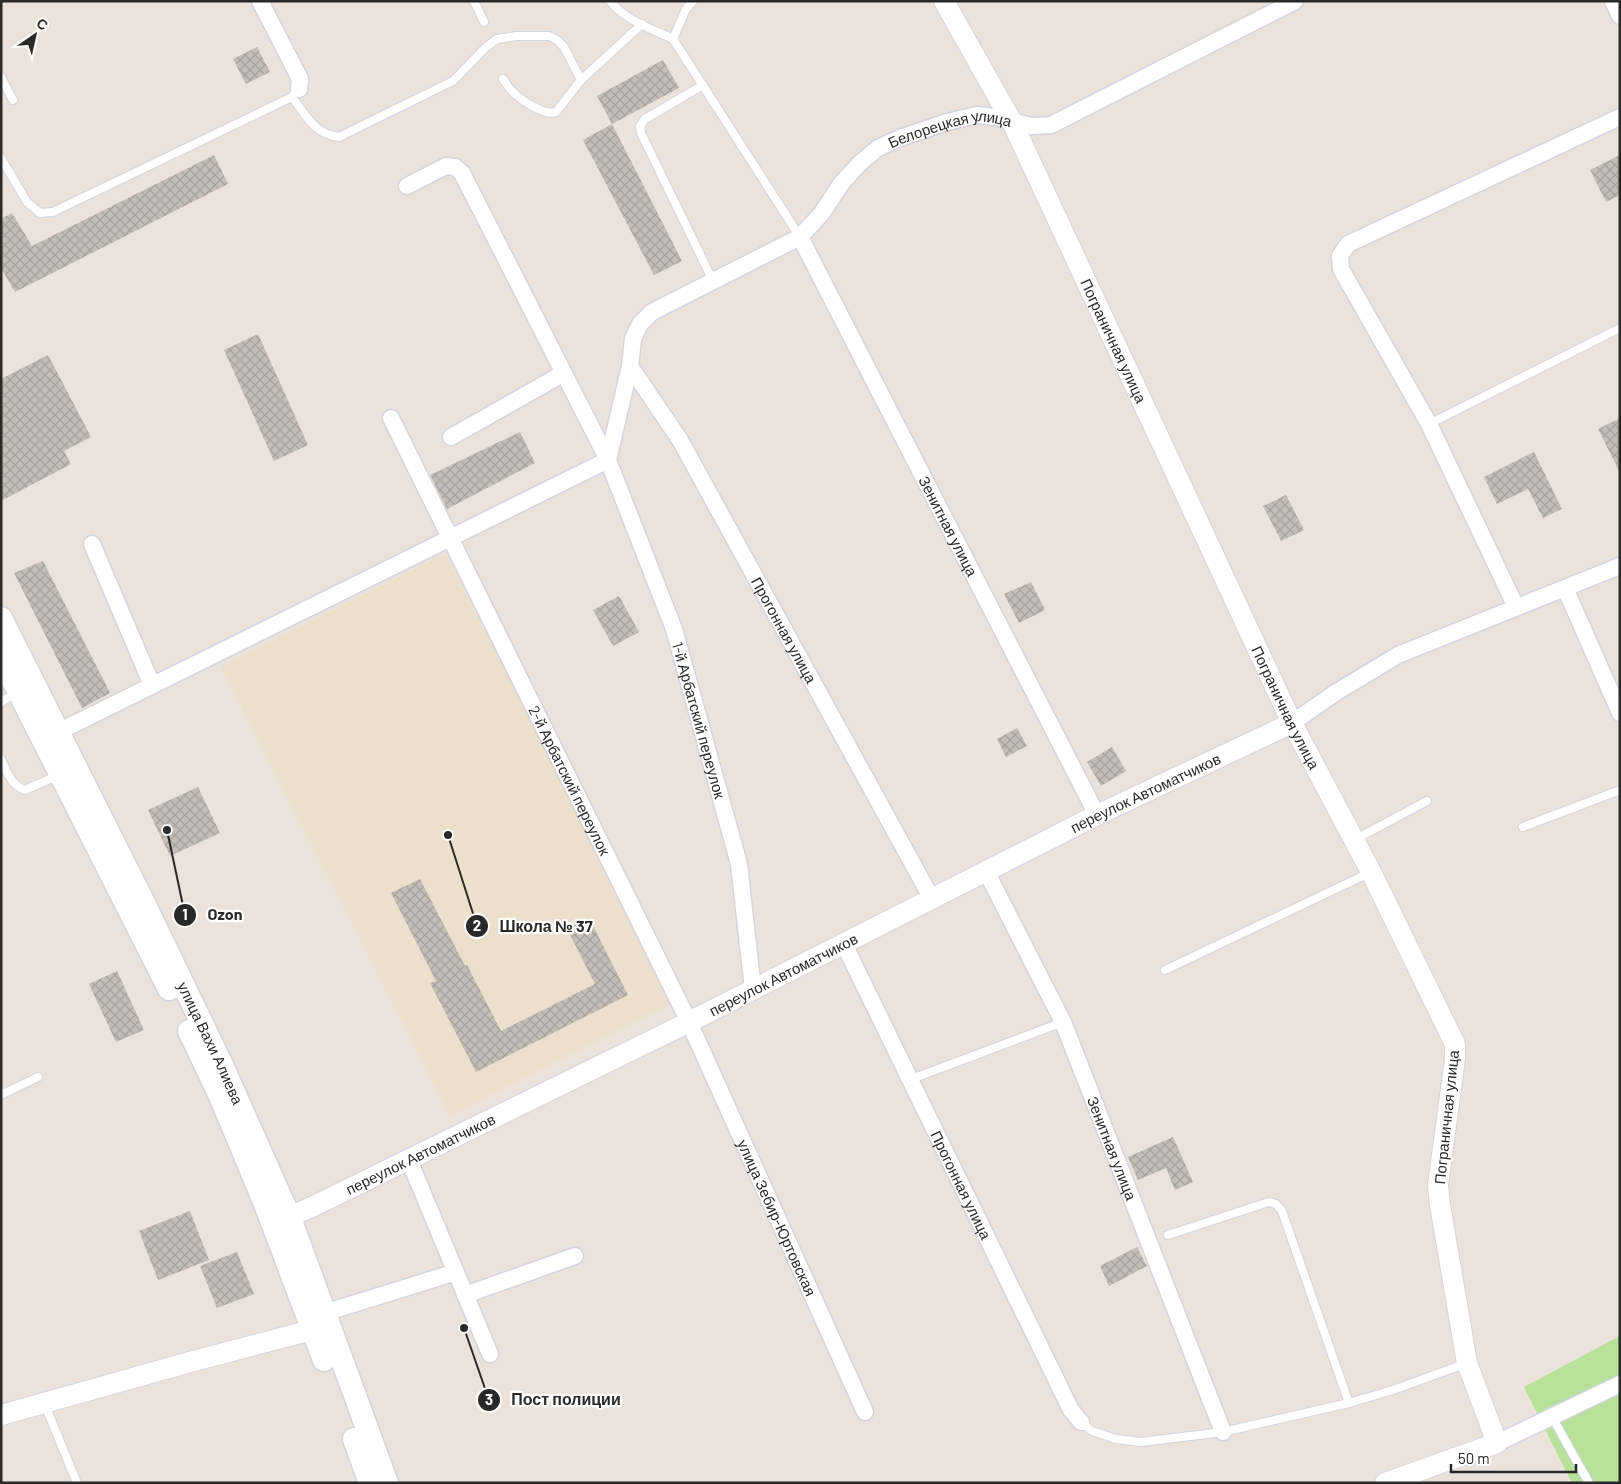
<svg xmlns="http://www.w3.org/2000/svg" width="1621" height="1484" font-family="Barlow,sans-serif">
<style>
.education{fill:#ecdfcb}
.green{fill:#b7e099}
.building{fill:url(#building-cross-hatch)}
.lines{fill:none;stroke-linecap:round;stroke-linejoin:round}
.service-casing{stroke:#d1d5e2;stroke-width:10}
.minor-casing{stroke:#d1d5e2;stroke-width:19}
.tertiary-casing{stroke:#d1d5e2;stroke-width:22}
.secondary-casing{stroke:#d1d5e2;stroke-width:25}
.service{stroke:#fff;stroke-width:8}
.minor{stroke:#fff;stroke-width:16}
.tertiary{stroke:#fff;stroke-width:20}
.secondary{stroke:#fff;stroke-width:22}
.labels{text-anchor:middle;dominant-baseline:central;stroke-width:4.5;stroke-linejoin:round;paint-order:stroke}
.street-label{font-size:15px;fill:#292929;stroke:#fff}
.leader{fill:none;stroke:#292929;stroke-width:2}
.callout-dot{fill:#292929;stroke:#fff;stroke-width:2}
.mark-label{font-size:15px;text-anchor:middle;font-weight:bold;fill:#fff}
.callout-label{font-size:16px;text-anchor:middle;font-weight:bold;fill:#292929;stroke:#fff;stroke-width:4.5;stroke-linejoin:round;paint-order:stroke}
</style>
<defs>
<pattern id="building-cross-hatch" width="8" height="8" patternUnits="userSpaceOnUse" patternTransform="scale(1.25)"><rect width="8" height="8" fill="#c3bdb8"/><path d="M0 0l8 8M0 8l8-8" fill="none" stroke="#a8a29e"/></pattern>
</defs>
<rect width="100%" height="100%" fill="#ebe3db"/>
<path class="education" d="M445 553 675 1002 450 1116 221 667Z"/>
<path class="green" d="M1620 1336V1482L1572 1483 1524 1387Z"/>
<g class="building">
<path d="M257 47 270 72 246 84 233 59Z"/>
<path d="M663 60 679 88 612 124 597 96Z"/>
<path d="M612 124 682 261 654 275 583 140Z"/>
<path d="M214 155 228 184 15 292 1 268V219L12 213 32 246Z"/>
<path d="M1620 155V195L1606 202 1590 170Z"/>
<path d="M258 334 308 445 274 461 224 350Z"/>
<path d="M48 355 91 437 64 451 71 464 1 501V379Z"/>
<path d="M1620 418V473L1598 429Z"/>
<path d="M520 432 535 463 447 509 430 475Z"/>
<path d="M1534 452 1562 509 1543 518 1528 489 1497 504 1484 477Z"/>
<path d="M1286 495 1304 530 1281 541 1263 506Z"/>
<path d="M43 561 110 693 82 708 14 573Z"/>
<path d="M1031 582 1045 610 1019 623 1004 594Z"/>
<path d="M619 596 639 632 613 646 593 610Z"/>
<path d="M1017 728 1027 746 1006 757 997 739Z"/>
<path d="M1112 747 1126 771 1101 786 1087 762Z"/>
<path d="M198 787 220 833 170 856 148 810Z"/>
<path d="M420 879 465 966 467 965 501 1031 595 984 567 929 589 918 628 995 476 1072 430 983 436 981 391 893Z"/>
<path d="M117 971 144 1030 116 1042 89 984Z"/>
<path d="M1173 1137 1193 1182 1175 1190 1166 1168 1138 1180 1128 1157Z"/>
<path d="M190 1211 209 1260 158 1280 139 1231Z"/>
<path d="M1137 1247 1147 1266 1109 1286 1100 1266Z"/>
<path d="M237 1252 254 1294 217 1308 200 1266Z"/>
</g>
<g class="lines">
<g class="service-casing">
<g id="service">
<path d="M474 1 484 22"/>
<path d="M610 1C625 20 652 29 673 39"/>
<path d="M693 1 686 9 673 39 800 237"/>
<path d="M1 77 13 100"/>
<path d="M503 79C506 83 509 89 513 92 522 101 545 116 556 112L581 80"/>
<path d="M703 85 645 119 640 126 641 133 713 281"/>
<path d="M292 97C306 115 314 134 339 137L453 81 485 48 497 39 516 36H549L557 40 564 47 581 80 642 24"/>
<path d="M1 158 27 202 40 213 53 212 292 97 294 94"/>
<path d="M1429 424 1620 328"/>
<path d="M1 702 17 692"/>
<path d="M1 759C7 772 11 785 25 790L59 775"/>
<path d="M1523 827 1620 790"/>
<path d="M1354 840 1427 801"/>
<path d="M1165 970 1369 873"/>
<path d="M909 1080 1063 1022"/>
<path d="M1 1095 38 1077"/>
<path d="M1168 1235 1269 1202 1276 1204 1282 1211 1349 1403"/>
<path d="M45 1405 77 1483"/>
<path d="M1552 1417 1589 1483"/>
<path d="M1081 1422 1092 1431 1116 1439 1141 1442 1223 1432 1349 1403 1393 1390 1467 1363"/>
</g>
</g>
<g class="minor-casing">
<g id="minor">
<path d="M260 1 300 79 299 89"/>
<path d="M1613 1 1620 16"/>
<path id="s1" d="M407 186 446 166 455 167 462 173 608 460 674 629 739 864 753 990"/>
<path id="s2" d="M800 237 1097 815"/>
<path id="s3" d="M630 366 680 440 932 899"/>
<path id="s4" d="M391 418 689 1022 865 1412"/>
<path d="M451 437 564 373"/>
<path id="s5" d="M608 460 630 366 633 339 640 324 652 312 800 237 822 213 841 184 859 164 878 148 900 138 947 122 977 115 995 117 1031 126 1051 125 1295 1"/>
<path d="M92 544 152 685"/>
<path d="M1565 588 1620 713"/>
<path d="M1516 607 1429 424 1341 269 1340 256 1348 244 1620 117"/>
<path d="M1292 723 1335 693 1398 655 1620 566"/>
<path d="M58 732 608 460"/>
<path id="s6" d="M986 871 1063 1022 1223 1432"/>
<path id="s7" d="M844 944 1071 1410 1081 1422"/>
<path d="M409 1160 490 1354"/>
<path d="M465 1295 575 1256"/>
<path d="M324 1313 456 1272"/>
<path d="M1497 1443 1620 1384"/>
</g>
</g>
<g class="tertiary-casing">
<g id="tertiary">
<path id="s8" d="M944 1 1012 122 1292 723 1371 872 1455 1044V1059L1438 1185 1440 1205 1467 1363 1497 1443 1385 1483"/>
<path id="s9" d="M276 1223 318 1204 689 1022 1097 815 1292 723"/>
<path d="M1 1415 190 1362 327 1326"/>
</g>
</g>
<g class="secondary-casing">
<g id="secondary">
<path id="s10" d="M1 618 144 903 222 1065 290 1218 387 1483"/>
<path d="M1 657 169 989"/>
<path d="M189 1031 220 1096 265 1204 324 1360"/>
<path d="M354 1439 370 1483"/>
</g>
</g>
<use href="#service" class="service"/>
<use href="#minor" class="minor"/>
<use href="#tertiary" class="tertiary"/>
<use href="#secondary" class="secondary"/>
</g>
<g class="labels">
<g class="street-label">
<text stroke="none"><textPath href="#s5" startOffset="518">Белорецкая улица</textPath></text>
<text stroke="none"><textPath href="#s8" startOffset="380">Пограничная улица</textPath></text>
<text stroke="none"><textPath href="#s2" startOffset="325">Зенитная улица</textPath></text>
<text stroke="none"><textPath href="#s3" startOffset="306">Прогонная улица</textPath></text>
<text stroke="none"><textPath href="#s8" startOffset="785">Пограничная улица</textPath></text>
<text stroke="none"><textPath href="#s1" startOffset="660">1-й Арбатский переулок</textPath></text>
<text stroke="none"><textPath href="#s4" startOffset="404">2-й Арбатский переулок</textPath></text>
<text stroke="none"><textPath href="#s9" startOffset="970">переулок Автоматчиков</textPath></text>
<text stroke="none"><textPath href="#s9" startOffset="565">переулок Автоматчиков</textPath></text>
<text stroke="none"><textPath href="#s10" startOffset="474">улица Вахи Алиева</textPath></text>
<text transform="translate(1446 1117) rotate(-84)">Пограничная улица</text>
<text stroke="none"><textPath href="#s6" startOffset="305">Зенитная улица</textPath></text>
<text stroke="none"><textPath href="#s9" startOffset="160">переулок Автоматчиков</textPath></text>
<text stroke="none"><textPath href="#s7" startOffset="268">Прогонная улица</textPath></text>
<text stroke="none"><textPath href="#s4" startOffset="888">улица Зебир-Юртовская</textPath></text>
</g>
</g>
<path class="leader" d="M167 830L185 915M448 835L477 926M464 1328L489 1400"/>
<g class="callout-dot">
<circle cx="167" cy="830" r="5"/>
<circle cx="448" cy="835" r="5"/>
<circle cx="464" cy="1328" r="5"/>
<circle cx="185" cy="915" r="12"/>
<circle cx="477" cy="926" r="12"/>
<circle cx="489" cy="1400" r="12"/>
</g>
<g class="mark-label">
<text x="185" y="920">1</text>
<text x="477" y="931">2</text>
<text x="489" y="1405">3</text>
</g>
<g class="callout-label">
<text x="225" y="920">Ozon</text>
<text x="546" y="932">Школа № 37</text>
<text x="566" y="1405">Пост полиции</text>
</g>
<rect width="1621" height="1484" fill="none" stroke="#292929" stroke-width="5"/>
<g transform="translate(35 35) rotate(34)" stroke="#ffffff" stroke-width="4" paint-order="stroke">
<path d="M0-4L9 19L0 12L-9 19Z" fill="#292929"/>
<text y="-8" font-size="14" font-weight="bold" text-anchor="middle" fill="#292929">С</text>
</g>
<path d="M1451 1464v8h125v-8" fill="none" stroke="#292929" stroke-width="2.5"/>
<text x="1458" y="1464" font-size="15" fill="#292929" stroke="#ffffff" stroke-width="4" paint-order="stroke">50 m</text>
</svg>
